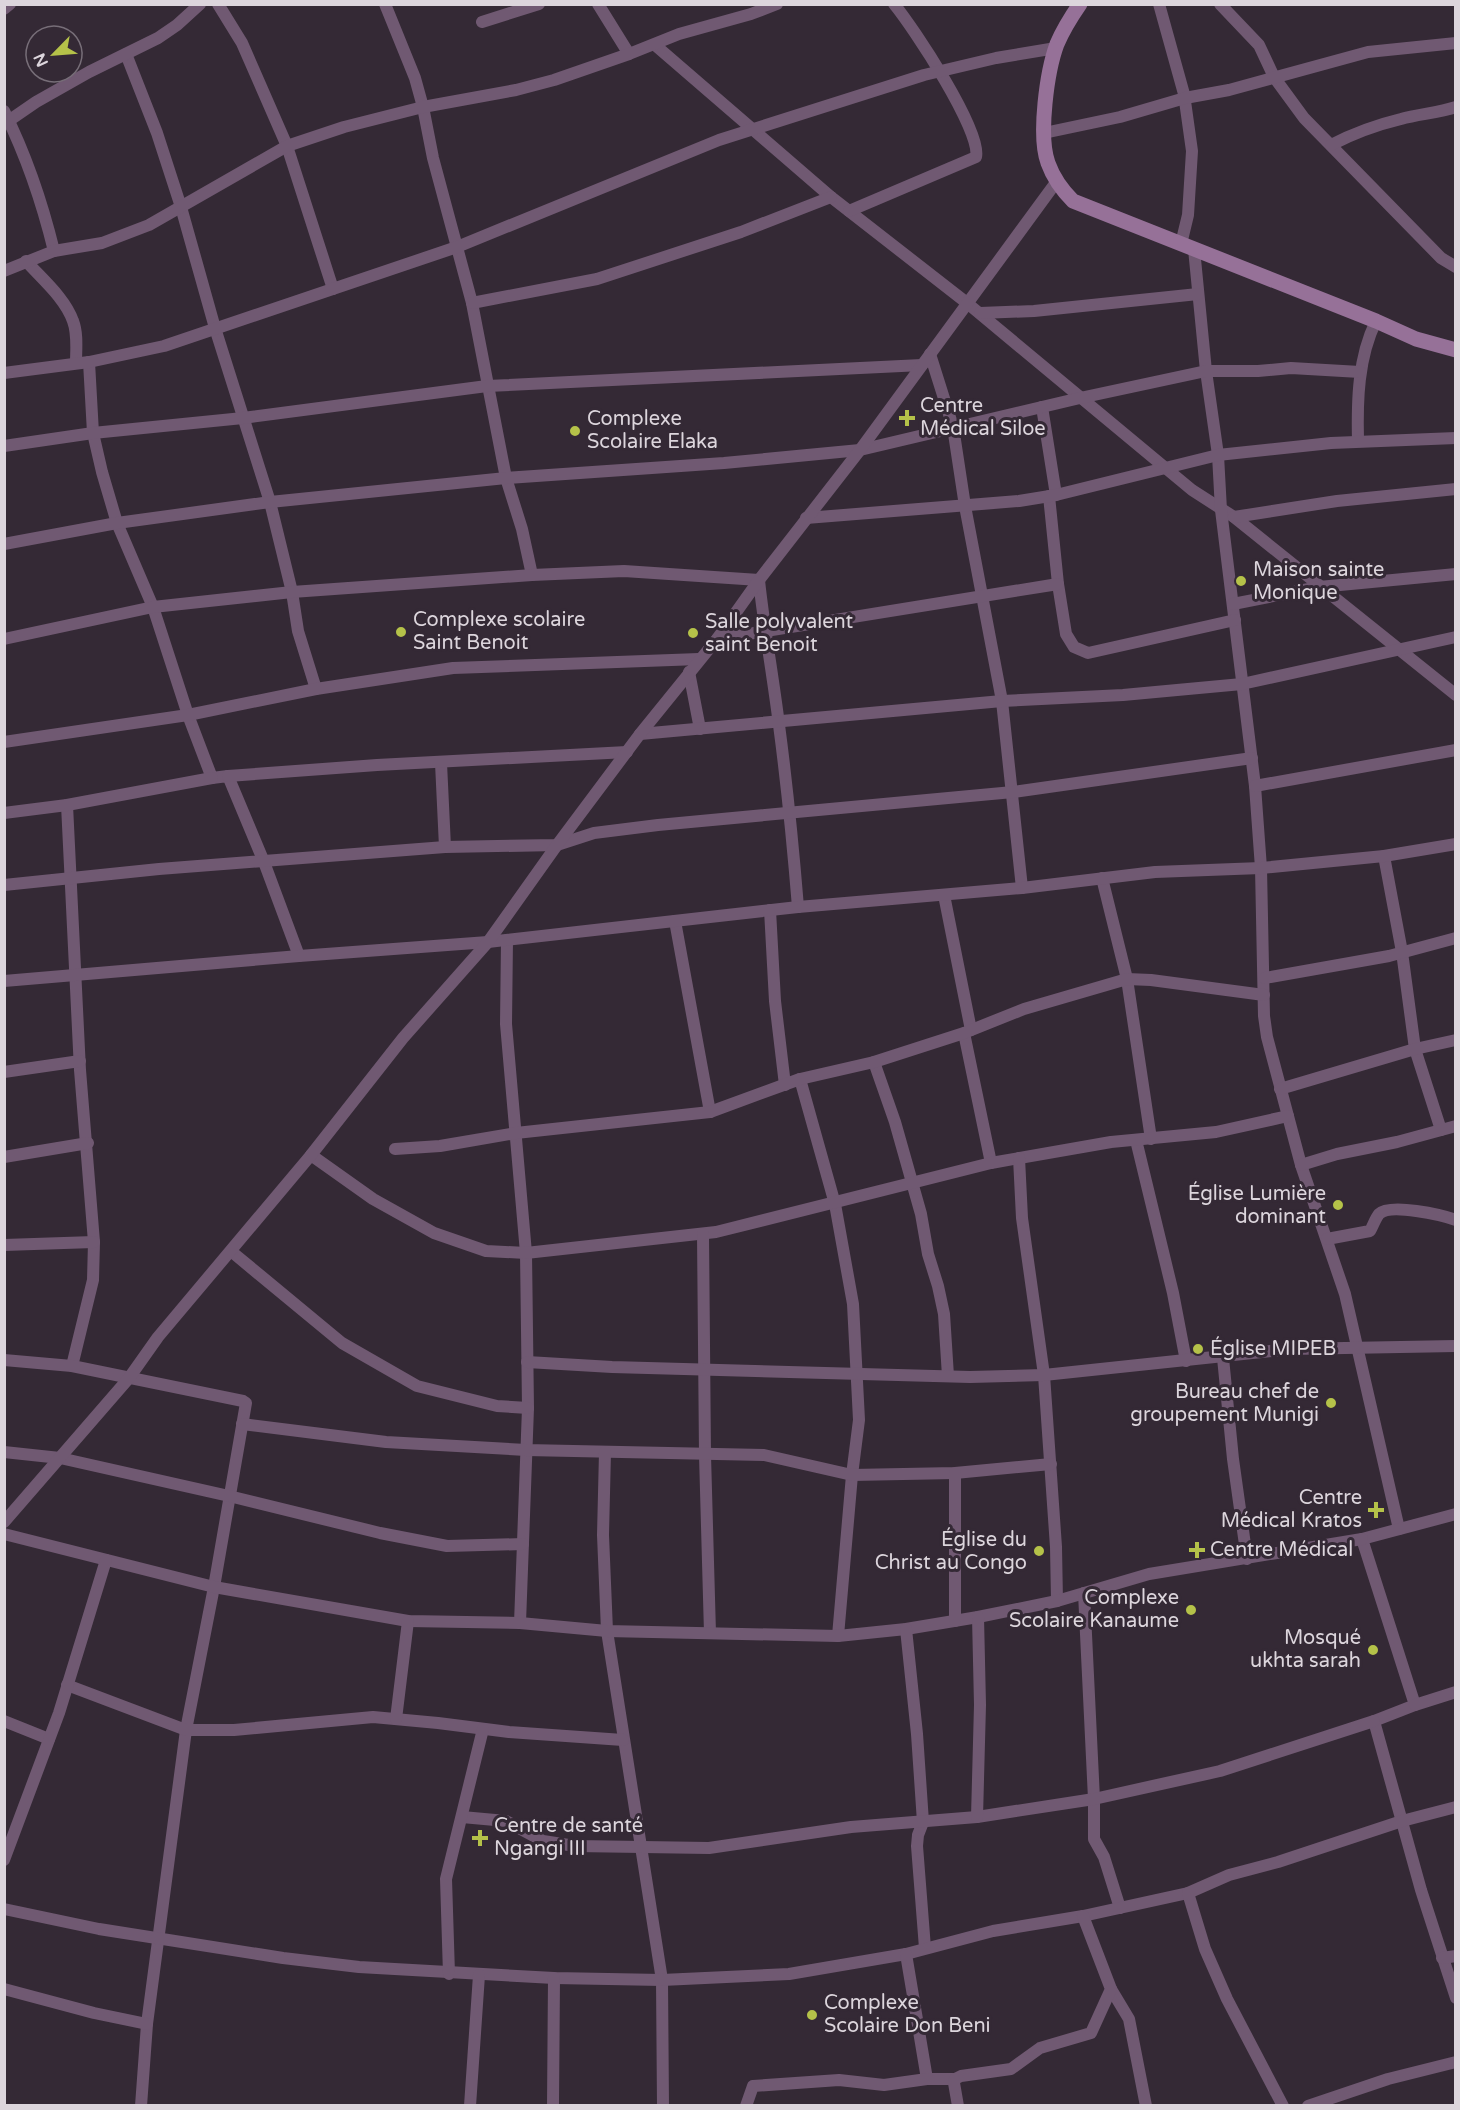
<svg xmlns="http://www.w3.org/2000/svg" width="1460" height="2110" font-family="'Varela Round',sans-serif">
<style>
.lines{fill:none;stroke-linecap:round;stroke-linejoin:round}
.minor{stroke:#705972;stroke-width:12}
.secondary{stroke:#967198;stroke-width:15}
.poi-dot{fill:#b5c249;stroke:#342935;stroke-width:2}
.labels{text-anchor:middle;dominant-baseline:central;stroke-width:6;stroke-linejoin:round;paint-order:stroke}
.poi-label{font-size:20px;fill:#dcd5dc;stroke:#342935;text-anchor:start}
</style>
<rect width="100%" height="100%" fill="#342935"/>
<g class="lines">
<g class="minor">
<path d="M218 4 242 43 287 146 333 289"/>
<path d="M385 4 415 78 423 107 433 158 472 303 506 478 522 529 532 575"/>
<path d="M598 4 629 54"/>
<path d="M1159 4 1184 94 1192 151 1188 215 1181 244"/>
<path d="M1220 4 1259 45 1274 77 1304 118 1441 258 1456 267"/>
<path d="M4 9 10 4"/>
<path d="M482 22 539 4"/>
<path d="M655 45 831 197 967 303 1192 490 1234 517 1456 695"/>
<path d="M126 54 157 133 181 207 215 328 270 502 292 592 298 631 316 689"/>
<path d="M4 111C27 157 42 202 54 251"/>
<path d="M4 124 36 102 89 72 158 38 177 25 200 4"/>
<path d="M1044 133 1120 117 1185 98 1229 90 1368 52 1456 43"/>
<path d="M1331 145C1354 133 1376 125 1401 119 1419 114 1438 113 1456 107"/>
<path d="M849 211 976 157C982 131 913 27 894 4"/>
<path d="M1194 249 1206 371 1218 455 1221 510 1255 786 1261 868 1264 1016 1267 1037 1301 1165 1345 1294 1399 1529"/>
<path d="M26 261C42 279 65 298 73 321 78 334 76 350 76 363"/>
<path d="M4 271 54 251 102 243 149 225 287 146 344 127 423 107 516 90 554 80 629 54 679 34 751 14 777 4"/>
<path d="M472 303 597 279 741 232 831 197"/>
<path d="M980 313 1034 311 1198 294"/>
<path d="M930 354 953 427 965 506 1002 701 1022 888"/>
<path d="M89 362 93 433 102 472 117 523 153 607 188 715 212 778 228 776 264 862 299 956"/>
<path d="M4 373 89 362 164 346 457 247 719 140 924 75 996 58 1056 48"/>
<path d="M1042 407 1056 495"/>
<path d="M1358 441C1357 400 1358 358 1376 321"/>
<path d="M4 446 93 433 243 418 487 386 922 365"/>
<path d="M1049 496 1058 584 1066 634 1074 647 1088 653 1235 620"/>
<path d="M1234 517 1337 501 1456 489"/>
<path d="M806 518 1019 501 1056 495 1218 455 1331 443 1456 438"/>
<path d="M4 544 117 523 270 502 506 478 724 463 860 450 1080 398 1206 371H1258L1291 368 1360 372"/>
<path d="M1233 604 1319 587 1456 574"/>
<path d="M4 639 153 607 292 592 532 575 624 571 759 580C764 628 773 676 779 725 787 785 793 846 798 907"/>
<path d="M717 639 1058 584"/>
<path d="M689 672 700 729"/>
<path d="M640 734 1002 701 1123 695 1242 684 1456 637"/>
<path d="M4 742 188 715 316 689 453 668 699 659"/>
<path d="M441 763 445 847"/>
<path d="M228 776 377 765 627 752"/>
<path d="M1255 786 1456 750"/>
<path d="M67 805 80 1070 94 1242 93 1280 72 1366"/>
<path d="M4 813 67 805 212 778"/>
<path d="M1384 856 1402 952 1415 1049 1441 1130"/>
<path d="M1102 878 1127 979 1151 1139"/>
<path d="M4 885 159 869 445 847 557 845 594 833 658 825 1013 792 1252 758"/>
<path d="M944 895 971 1030"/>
<path d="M770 910 775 1001 785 1085"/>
<path d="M675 921 710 1112"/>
<path d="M507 940 506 1024 526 1253 528 1408 520 1623"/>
<path d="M1265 978 1389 956 1456 938"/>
<path d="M4 981 299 956 488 942 798 907 1022 888 1155 872 1261 868 1384 856 1456 844"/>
<path d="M964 1033 991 1163"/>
<path d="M874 1062 895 1122 921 1214 928 1254 938 1286 944 1314 948 1376"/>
<path d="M4 1072 80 1061"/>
<path d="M800 1079 835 1204 853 1304 859 1420 852 1475 838 1636"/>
<path d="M1280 1089 1415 1049 1456 1040"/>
<path d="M1136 1140 1173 1293 1186 1361"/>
<path d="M395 1149 440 1146 516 1133 710 1112 800 1079 874 1062 964 1033 1024 1009 1127 979 1151 980 1264 995"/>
<path d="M311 1155 373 1199 434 1233 486 1251 526 1253 716 1232 991 1163 1111 1142 1216 1132 1288 1116"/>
<path d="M4 1157 88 1143"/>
<path d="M1019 1158 1022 1218 1044 1375 1056 1547 1057 1601"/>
<path d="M1301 1165 1337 1154 1397 1142 1456 1126"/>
<path d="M703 1234 705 1455 710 1633"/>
<path d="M1327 1239 1370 1231C1373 1226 1375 1219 1379 1214 1390 1203 1442 1215 1456 1220"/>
<path d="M4 1245 94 1242"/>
<path d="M232 1252 342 1343 417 1386 497 1406 528 1408"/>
<path d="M1223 1358 1233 1459 1247 1559"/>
<path d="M4 1360 72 1366 243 1401 246 1403 214 1587 186 1730 147 2024 141 2106"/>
<path d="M527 1362 612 1367 970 1377 1044 1375 1290 1349 1456 1346"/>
<path d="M242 1424 386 1442 526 1450 764 1455 852 1475 955 1473 1051 1464"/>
<path d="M4 1452 60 1458 229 1496 380 1533 447 1546 523 1544"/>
<path d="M605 1452 603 1535 607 1631 662 1980 663 2106"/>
<path d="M1456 1514 1362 1539 1415 1705 1374 1721 1421 1890 1456 1998"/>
<path d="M4 1522 129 1378 158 1337 311 1155 403 1038 488 942 557 845 640 734 717 639 759 580 860 450 1057 181"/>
<path d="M4 1534 214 1587 408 1621 520 1623 607 1631 838 1636 906 1629 978 1617 1057 1601 1149 1574 1362 1539"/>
<path d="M1084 1593 1094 1799V1839L1104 1857 1120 1908"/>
<path d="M955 1621V1473"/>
<path d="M906 1629 917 1734 923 1822 918 1835 917 1846 925 1948"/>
<path d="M67 1685 186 1730H234L373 1717 438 1723 509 1732 623 1740"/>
<path d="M1415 1705 1456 1692"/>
<path d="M396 1719 408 1621"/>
<path d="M4 1721 49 1739"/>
<path d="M462 1817 506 1821 543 1841 575 1846 709 1848 851 1827 977 1817 1094 1799 1220 1771 1374 1721"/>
<path d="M977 1817 980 1705 978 1617"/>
<path d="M4 1860 59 1713 106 1560"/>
<path d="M4 1909 99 1929 283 1958 359 1967 554 1978 662 1980 789 1974 906 1954 993 1931 1083 1916 1188 1893"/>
<path d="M906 1954 927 2079"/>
<path d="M1442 1958 1456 1956"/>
<path d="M449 1974 446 1879 483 1729"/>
<path d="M4 1989 94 2013 147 2024"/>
<path d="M1111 1989 1129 2019 1146 2106"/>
<path d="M470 2106 479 1975"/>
<path d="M553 2106 554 1978"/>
<path d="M746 2106 753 2086 839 2080 884 2085 927 2079H955"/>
<path d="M958 2106 954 2083 955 2079 961 2076 1011 2069 1040 2048 1091 2033 1111 1989 1083 1916"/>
<path d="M1283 2106 1227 1999 1205 1949 1188 1893 1229 1875 1278 1862 1402 1821 1456 1807"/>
<path d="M1308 2106 1388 2079 1456 2062"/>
</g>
<path class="secondary" d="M1080 4C1071 17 1063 30 1057 44 1047 71 1038 136 1048 163 1053 177 1062 190 1073 201L1376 321 1416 339 1456 350"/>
</g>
<g class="poi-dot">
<path d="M904 409h6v6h6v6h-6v6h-6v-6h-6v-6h6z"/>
<circle cx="575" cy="431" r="6"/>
<circle cx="1241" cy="581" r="6"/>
<circle cx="401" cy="632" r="6"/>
<circle cx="693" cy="633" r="6"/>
<circle cx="1338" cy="1205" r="6"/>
<circle cx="1198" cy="1349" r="6"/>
<circle cx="1331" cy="1403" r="6"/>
<path d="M1373 1501h6v6h6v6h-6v6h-6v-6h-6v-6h6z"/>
<path d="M1194 1541h6v6h6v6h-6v6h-6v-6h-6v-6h6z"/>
<circle cx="1039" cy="1551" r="6"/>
<circle cx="1191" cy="1610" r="6"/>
<circle cx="1373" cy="1650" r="6"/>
<path d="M477 1829h6v6h6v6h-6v6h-6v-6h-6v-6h6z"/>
<circle cx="812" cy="2015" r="6"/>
</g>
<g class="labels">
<g class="poi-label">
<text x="920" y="406">Centre<tspan x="920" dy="23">Médical Siloe</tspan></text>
<text x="587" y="419">Complexe<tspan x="587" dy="23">Scolaire Elaka</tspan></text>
<text x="1253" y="570">Maison sainte<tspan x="1253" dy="23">Monique</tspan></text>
<text x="413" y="620">Complexe scolaire<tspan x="413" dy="23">Saint Benoit</tspan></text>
<text x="705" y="622">Salle polyvalent<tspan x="705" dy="23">saint Benoit</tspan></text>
<text x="1326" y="1194" text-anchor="end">Église Lumière<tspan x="1326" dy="23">dominant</tspan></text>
<text x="1210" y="1349">Église MIPEB</text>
<text x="1319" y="1392" text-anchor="end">Bureau chef de<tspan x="1319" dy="23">groupement Munigi</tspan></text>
<text x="1362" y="1498" text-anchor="end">Centre<tspan x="1362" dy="23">Médical Kratos</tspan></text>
<text x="1027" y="1540" text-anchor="end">Église du<tspan x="1027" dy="23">Christ au Congo</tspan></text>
<text x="1210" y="1550">Centre Médical</text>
<text x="1179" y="1598" text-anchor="end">Complexe<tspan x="1179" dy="23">Scolaire Kanaume</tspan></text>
<text x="1361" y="1638" text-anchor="end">Mosqué<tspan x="1361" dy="23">ukhta sarah</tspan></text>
<text x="494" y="1826">Centre de santé<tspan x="494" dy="23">Ngangi III</tspan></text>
<text x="824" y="2003">Complexe<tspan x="824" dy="23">Scolaire Don Beni</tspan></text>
</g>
</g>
<rect width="1460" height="2110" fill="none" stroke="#dcd5dc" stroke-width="12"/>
<g transform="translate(54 54) rotate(245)"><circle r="28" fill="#342935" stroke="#776e78" stroke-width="1.5"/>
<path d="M0-4.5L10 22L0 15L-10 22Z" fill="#b5c249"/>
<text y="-9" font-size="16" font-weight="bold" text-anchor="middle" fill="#dcd5dc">N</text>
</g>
</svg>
